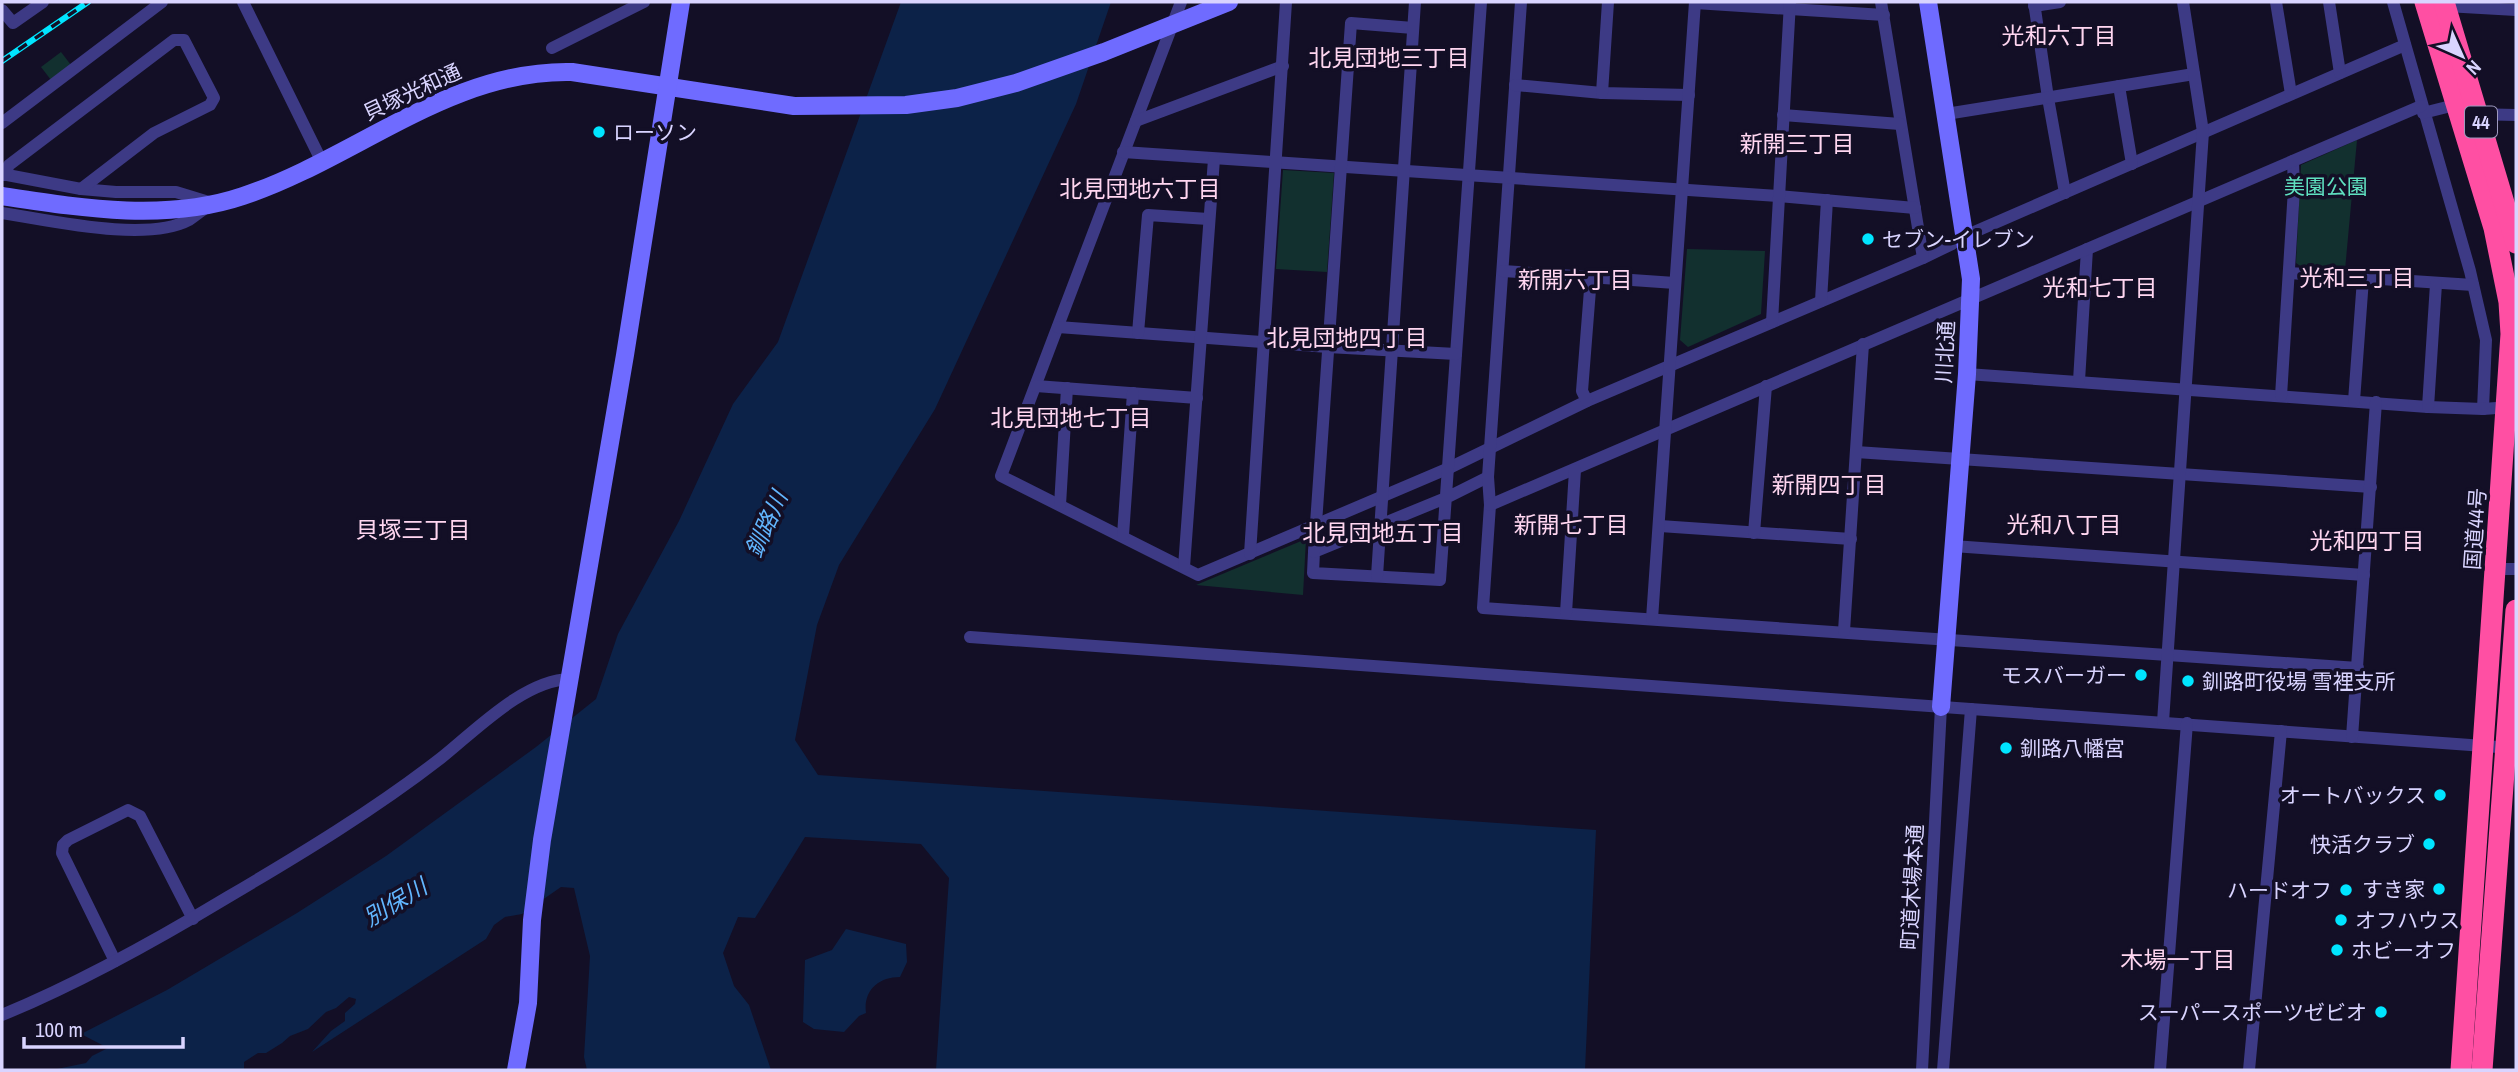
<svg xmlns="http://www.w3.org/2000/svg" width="2518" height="1072" font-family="'Archivo Narrow','Noto Sans JP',sans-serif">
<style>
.green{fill:#12302f}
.water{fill:#0c2248}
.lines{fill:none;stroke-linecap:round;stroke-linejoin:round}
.street{stroke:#3d3a85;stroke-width:12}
.secondary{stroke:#6f6bff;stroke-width:18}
.highway{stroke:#ff4fa3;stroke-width:21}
.rail-casing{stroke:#00e5ff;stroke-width:6}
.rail{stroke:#130f26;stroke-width:3.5;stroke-dasharray:10;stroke-linecap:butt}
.poi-dot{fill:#00e5ff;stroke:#130f26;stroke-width:2.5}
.labels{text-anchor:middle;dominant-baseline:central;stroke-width:7;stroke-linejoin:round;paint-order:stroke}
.shield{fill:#130f26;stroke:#9e99be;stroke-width:2}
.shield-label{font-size:19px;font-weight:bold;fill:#d9d4ff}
.street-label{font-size:21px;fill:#d9d4ff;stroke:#130f26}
.poi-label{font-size:21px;fill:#d9d4ff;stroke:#130f26;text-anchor:start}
.park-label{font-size:21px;fill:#5fe0c0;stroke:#130f26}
.neighbourhood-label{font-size:23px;fill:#ffd6f0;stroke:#130f26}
.water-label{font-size:23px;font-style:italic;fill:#62b6ff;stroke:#130f26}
</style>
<rect width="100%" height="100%" fill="#130f26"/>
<g class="green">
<path d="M61 52 71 65 51 80 41 67Z"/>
<path d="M2357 140 2345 270 2302 267 2296 263 2301 165Z"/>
<path d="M1283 170 1334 173 1327 272 1276 269Z"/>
<path d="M1687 249 1765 251 1761 314 1688 347 1680 340Z"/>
<path d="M1306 539 1303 595 1196 585Z"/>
</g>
<g class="water">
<path d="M901 2H1111L1076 104 935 409 839 565 817 625 795 740 818 775 1596 830 1585 1070H936L949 878 921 844 805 837 755 918 738 917 723 953 734 986 749 1005 771 1070H587L584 1057 590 956 574 888 561 887 522 914 505 917 494 925 486 939 312 1052 331 1031 345 1021V1013L355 1004 356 999 349 997 336 1008 326 1012 308 1029 290 1036 282 1043 266 1053H258L244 1062V1070H52L86 1063 92 1056 108 1048 81 1034 167 990 297 913 386 856 536 747 596 699 618 634 679 521 733 404 778 342Z"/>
<path d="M846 929 906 944 907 962 900 977C878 977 863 991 866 1013L859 1016 844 1032 814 1029 803 1022 805 960 832 950Z"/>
</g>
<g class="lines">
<g class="street">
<path d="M243 2 322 162"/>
<path d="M1181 2 1001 476 1198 575 1449 468 1587 401 1923 258 1952 244 1965 236 2405 45"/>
<path d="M1481 2 1440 580 1313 573 1314 552 1448 497 1488 477"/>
<path d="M1521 2 1488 477 1490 505 1483 608 2358 668"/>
<path d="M1881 2 1923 258"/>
<path d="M2034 2 2048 98 2065 193"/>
<path d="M2276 2 2291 94"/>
<path d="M2329 2 2340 73"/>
<path d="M2393 2 2470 271 2486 340 2483 409"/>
<path d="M1695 3 1884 15"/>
<path d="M2034 6 2060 2"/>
<path d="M2446 6 2516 10"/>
<path d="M2 10 13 23 43 2"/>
<path d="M552 48 644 2"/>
<path d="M1515 85 1602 93 1689 95"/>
<path d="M2119 86 2132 164"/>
<path d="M1602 93 1608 2"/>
<path d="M2423 113 2455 105"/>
<path d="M1946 114 2194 74"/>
<path d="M2472 114 2516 115"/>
<path d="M1783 115 1900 124"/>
<path d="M1136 121 1283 66"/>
<path d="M2 123 162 2"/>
<path d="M1123 152 1778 196 1915 208"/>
<path d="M2 174 81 189 116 192H176L212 203"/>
<path d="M4 175 9 165 174 40H184L214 98 210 105 154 133 81 189"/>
<path d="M2 213C49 220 146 243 189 220 195 216 201 211 207 207"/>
<path d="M1503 271 1675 283"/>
<path d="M2289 273 2473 285"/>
<path d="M1821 301 1827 200"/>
<path d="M1772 322 1790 2"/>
<path d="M1058 327 1328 347 1456 354"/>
<path d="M1138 333 1148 215 1208 219"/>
<path d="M1967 374 2428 407 2483 409 2510 407"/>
<path d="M2079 381 2087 249"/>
<path d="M1036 386 1197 398"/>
<path d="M2281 396 2294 189 2293 161"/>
<path d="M1587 401 1582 391 1591 277"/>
<path d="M2354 401 2363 279"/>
<path d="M2428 407 2436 284"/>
<path d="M1856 452 2371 487"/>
<path d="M1060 505 1067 388"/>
<path d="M1490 505 2421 106"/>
<path d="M1660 526 1851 539"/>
<path d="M1754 533 1766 386"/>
<path d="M1123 535 1133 393"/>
<path d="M1953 546 2364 575"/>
<path d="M1314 552 1351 23 1413 28"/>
<path d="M1250 554 1286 2"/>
<path d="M1184 567 1214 159"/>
<path d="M2497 569H2516"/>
<path d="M1377 576 1415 2"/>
<path d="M1566 613 1575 470"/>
<path d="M1652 619 1695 2"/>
<path d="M1844 631 1863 344"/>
<path d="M970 637 2512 748"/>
<path d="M2163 722 2203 132 2183 2"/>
<path d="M2352 737 2376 402"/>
<path d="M115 961 62 853 63 845 68 840 128 810 140 816 193 919"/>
<path d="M2 1015C80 983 155 941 228 897 301 854 374 810 441 758 476 730 524 680 570 679"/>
<path d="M1922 1070 1941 707"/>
<path d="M1943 1070 1971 709"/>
<path d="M2160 1070 2187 723"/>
<path d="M2249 1070 2281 731"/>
</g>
<g class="secondary">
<path d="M1928 2 1971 279 1967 374 1941 707"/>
<path d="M2 196C81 208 166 222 243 196 355 159 450 69 572 72L794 106 906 105 957 98 1016 83 1104 52 1229 2"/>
<path d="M516 1070 528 1003 532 920 542 840 625 355 681 2"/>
</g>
<g class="highway">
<path d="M2425 2 2494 228 2509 302 2511 334 2461 1070"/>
<path d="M2444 2 2516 243"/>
<path d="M2482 1070 2516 610"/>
</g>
<g class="rail-casing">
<path id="rail" d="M2 61 88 2"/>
</g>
<use href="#rail" class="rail"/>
</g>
<g class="poi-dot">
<circle cx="599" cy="132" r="7"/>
<circle cx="1868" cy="239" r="7"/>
<circle cx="2141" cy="675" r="7"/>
<circle cx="2188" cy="681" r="7"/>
<circle cx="2006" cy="748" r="7"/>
<circle cx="2440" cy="795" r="7"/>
<circle cx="2429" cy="844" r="7"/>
<circle cx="2439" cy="889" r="7"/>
<circle cx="2346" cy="890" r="7"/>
<circle cx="2341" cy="920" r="7"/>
<circle cx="2337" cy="950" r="7"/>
<circle cx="2381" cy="1012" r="7"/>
</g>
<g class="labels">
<rect class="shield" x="2465" y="106.5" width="32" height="31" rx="5"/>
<g class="shield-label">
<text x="2481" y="122">44</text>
</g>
<g class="street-label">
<text transform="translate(412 92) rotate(-25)">貝塚光和通</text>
<text transform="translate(1945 352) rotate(-87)">川北通</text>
<text transform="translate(2475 529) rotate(-86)">国道44号</text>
<text transform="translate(1912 887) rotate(-87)">町道木場本通</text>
</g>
<g class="poi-label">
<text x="613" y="132">ローソン</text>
<text x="1882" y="239">セブン-イレブン</text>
<text x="2127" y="675" text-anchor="end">モスバーガー</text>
<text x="2202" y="681">釧路町役場 雪裡支所</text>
<text x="2020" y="748">釧路八幡宮</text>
<text x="2426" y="795" text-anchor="end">オートバックス</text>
<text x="2415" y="844" text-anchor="end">快活クラブ</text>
<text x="2425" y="889" text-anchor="end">すき家</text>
<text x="2332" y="890" text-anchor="end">ハードオフ</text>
<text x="2355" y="920">オフハウス</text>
<text x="2351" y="950">ホビーオフ</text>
<text x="2367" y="1012" text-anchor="end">スーパースポーツゼビオ</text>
</g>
<g class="park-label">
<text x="2326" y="186">美園公園</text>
</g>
<g class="neighbourhood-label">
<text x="2059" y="35">光和六丁目</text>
<text x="1389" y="57">北見団地三丁目</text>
<text x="1797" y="143">新開三丁目</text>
<text x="1140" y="188">北見団地六丁目</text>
<text x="2357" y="277">光和三丁目</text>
<text x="1575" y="279">新開六丁目</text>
<text x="2100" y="287">光和七丁目</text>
<text x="1347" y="337">北見団地四丁目</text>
<text x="1071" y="417">北見団地七丁目</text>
<text x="1829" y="484">新開四丁目</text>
<text x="1571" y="524">新開七丁目</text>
<text x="2064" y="524">光和八丁目</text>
<text x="413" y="529">貝塚三丁目</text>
<text x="1383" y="532">北見団地五丁目</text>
<text x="2367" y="540">光和四丁目</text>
<text x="2178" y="959">木場一丁目</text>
</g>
<g class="water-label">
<text transform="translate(766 524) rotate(-66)">釧路川</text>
<text transform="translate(395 902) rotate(-31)">別保川</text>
</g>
</g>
<rect width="2518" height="1072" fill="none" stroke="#d9d4ff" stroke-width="7"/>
<g transform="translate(2462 56) rotate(135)" stroke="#130f26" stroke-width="5" paint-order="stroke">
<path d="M0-5L12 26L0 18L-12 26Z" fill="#d9d4ff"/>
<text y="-10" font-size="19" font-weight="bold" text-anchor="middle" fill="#d9d4ff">N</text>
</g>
<path d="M24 1037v10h159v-10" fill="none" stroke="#d9d4ff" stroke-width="3.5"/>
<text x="35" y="1037" font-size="21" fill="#d9d4ff" stroke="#130f26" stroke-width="5" paint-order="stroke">100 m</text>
</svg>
